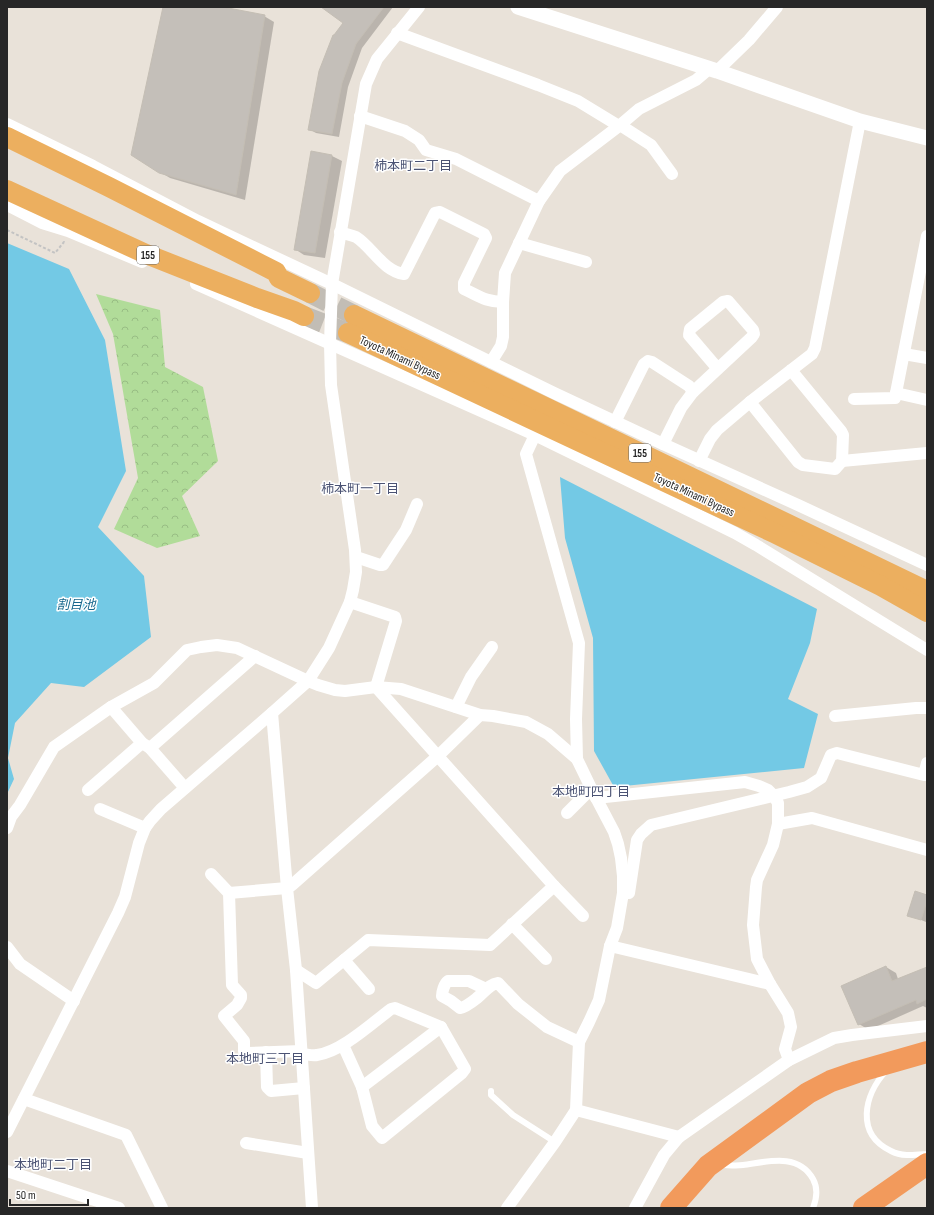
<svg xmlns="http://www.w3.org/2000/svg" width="934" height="1215" font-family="'Sofia Sans Condensed','Noto Sans JP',sans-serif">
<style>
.forest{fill:url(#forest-crowns)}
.water{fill:#73c9e5}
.shadow{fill:#0003}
.building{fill:#c4bfb9;stroke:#c4beb4}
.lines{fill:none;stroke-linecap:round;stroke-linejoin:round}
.trunk-tunnel{stroke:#c2bdb5;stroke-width:20;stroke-dasharray:20 10;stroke-linecap:butt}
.path{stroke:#c3c3c3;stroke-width:2;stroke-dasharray:3 2;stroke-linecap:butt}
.service{stroke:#fff;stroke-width:6}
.minor{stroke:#fff;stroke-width:12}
.tertiary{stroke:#fff;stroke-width:15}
.trunk{stroke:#ecaf5f;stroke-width:20}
.motorway{stroke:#f29a5c;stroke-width:22}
.labels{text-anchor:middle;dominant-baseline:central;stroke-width:3;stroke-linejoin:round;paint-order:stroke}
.shield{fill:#fff;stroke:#686868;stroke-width:1}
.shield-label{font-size:11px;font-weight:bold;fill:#272727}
.street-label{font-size:12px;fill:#272727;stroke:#fff}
.neighbourhood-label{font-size:13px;fill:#4b5374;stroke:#fff}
.water-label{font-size:13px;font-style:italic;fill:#16668c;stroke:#fff}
</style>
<defs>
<pattern id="forest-crowns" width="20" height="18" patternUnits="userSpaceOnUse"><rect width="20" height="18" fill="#b1dc99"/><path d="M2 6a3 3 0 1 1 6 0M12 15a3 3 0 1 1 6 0" fill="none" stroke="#98bd84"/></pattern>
</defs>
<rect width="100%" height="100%" fill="#e9e2d9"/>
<path class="forest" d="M96 294 160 310 165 367 203 387 218 461 182 496 200 536 157 548 114 529 138 478 113 334Z"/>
<g class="water">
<path d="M7 243 69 269 105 340 126 471 98 527 144 576 151 637 84 687 51 683 15 723 8 758 14 779 7 794Z"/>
<path d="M560 477 817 609 810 643 788 699 818 714 804 768 614 787 594 751 593 638 565 538Z"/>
</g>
<g class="shadow">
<path d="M164 7H218L264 16 274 22 245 200 170 178 160 172Z"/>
<path d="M323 7H393L362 48 348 87 339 137 316 133 309 129 345 23Z"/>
<path d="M312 152 332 156 342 161 325 258 304 255 295 249Z"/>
<path d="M927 896V918L926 922 909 915Z"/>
<path d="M886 967 896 973 898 979 927 968V1008L923 1006 869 1030 859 1024Z"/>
</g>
<g class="building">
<path d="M163 7H223L265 15 236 195 159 173 131 155Z"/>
<path d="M321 7H384L356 44 342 83 332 134 308 130 319 71 333 35H334L343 23Z"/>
<path d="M311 151 332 155 315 253 294 250Z"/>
<path d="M915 891 927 895V901L921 920 907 916Z"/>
<path d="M886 966 892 981 927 967V999L917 1004 916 1000 858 1025 841 986Z"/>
</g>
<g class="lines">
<g class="trunk-tunnel">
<path d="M310 293 354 315"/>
<path d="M304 316 348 333"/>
</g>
<path class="path" d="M7 230 55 253 64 242 66 243"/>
<g class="service">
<path d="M886 1071C864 1095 855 1134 891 1151 902 1157 915 1155 927 1154"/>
<path d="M491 1091V1095L513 1115 555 1142"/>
<path d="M721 1165C728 1165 736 1166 743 1165 766 1162 798 1152 813 1179 818 1188 817 1198 813 1208"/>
</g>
<g class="minor">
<path d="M397 33 538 85 578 101 619 126"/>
<path d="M717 71 749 40 777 7"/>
<path d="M360 116 405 131 419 140 426 150 456 159 539 201"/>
<path d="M7 124 93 166 198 221 332 284 554 393 663 444 798 505 927 565"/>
<path d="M620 125 651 145 672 174"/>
<path d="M7 205 42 223 68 231 142 262"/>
<path d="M340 232C345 234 351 235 356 237 372 247 383 271 404 274L435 213 440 212 484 234 486 238 464 283V289C479 296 486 302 503 302"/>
<path d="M519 243 586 262"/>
<path d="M196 284 535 435 735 533 756 545 927 650"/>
<path d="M904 354 927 358"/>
<path d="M491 362 501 346 503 337V302L505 273 539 201 560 171 619 126 639 109 696 80 709 69"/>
<path d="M791 370 841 431 843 435 842 461 835 469 803 465 798 462 750 402 812 354 815 348 860 121"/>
<path d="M693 392 752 337 754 334 753 330 728 301 723 302 690 329 689 335 718 369"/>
<path d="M896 393 927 400"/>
<path d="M854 399 895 398 927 236"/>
<path d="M615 422 644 364 648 361 652 362 689 386 693 392 681 408 663 444"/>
<path d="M699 461 710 439 717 430 750 402"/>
<path d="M842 461 927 453"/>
<path d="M356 557 380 565H383L406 530 417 504"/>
<path d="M111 707 142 743 150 748 185 788"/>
<path d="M456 707 471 677 492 647"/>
<path d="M272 713 287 888 296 970 312 1208"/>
<path d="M835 716 916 708H927"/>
<path d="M150 748 255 656"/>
<path d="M88 790 142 743"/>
<path d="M596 798 745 782 759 786 768 790 774 796 778 803V824L773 845 757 880 756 887 753 925 757 959 770 984 788 1013 791 1027 785 1049 789 1060"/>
<path d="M100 809 145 828"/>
<path d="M567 813 584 796 592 790"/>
<path d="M778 824 812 818 927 850"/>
<path d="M7 828 11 817 20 805 54 747 111 707 154 683 187 650 201 647 217 645 237 648 308 681 318 685 335 690 345 691 376 687 401 689 480 715 493 716 526 722 548 734 577 759"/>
<path d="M211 874 229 893 232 985 241 995V998L237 1005 224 1016 244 1041V1051L248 1053 301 1051"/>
<path d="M554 886 583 916"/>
<path d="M229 893 287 888 292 885 438 756 480 715"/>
<path d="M629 893 637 840 641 834 651 825 789 792 807 787 821 778 831 755 837 753 924 775 927 763"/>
<path d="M512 924 546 959"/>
<path d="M610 946 770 984"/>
<path d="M7 947 20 964 74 1001"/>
<path d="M344 960 369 989"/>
<path d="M296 970 316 983 368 940 490 945 554 886 376 687 396 621 395 617 350 602"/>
<path d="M486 989 469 981H448C444 984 442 992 442 996L451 1001 460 1008C466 1007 472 1002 477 998 484 993 489 984 498 983L518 1004 547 1027 579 1042"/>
<path d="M266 1052 267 1087 271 1091 304 1088"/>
<path d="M301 1054C306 1054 312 1056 317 1055 341 1052 371 1024 391 1009L395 1008 441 1027 465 1069 462 1073 382 1138 372 1126 362 1087 343 1045"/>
<path d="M362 1087 441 1027"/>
<path d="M24 1099 126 1135 162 1208"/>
<path d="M576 1110 679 1137"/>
<path d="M7 1132 118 913 125 897 139 843 145 828 150 821 161 809 272 713 308 681 329 648 350 602 353 590 356 572 355 550 331 385 330 343 332 284 366 84 377 59 419 7"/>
<path d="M246 1143 308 1153"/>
<path d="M7 1171 119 1208"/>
<path d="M507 1208 555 1142 576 1110 579 1042 589 1022 599 1000 610 946 617 928 623 893V876L621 858 618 844 614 832 592 790 577 759 576 719 579 643 526 454 535 435"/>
<path d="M635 1208 664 1155 679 1137 789 1060 834 1038 852 1035 927 1026"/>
</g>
<path class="tertiary" d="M518 7 717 71 860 121 927 138"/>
<g class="trunk">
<path d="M7 137 109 187 276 272 279 278 310 293"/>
<path d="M7 190 146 254 257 298 294 311 304 316"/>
<path d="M354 315 927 591"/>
<path d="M348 333 774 533 881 586 927 612"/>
</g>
<g class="motorway">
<path d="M671 1208 708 1166 808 1093 831 1081 857 1072 927 1052"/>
<path d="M864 1208 927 1164"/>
</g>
</g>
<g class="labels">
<g class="shield">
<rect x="137" y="246" width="22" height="18" rx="3"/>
<rect x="629" y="444" width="22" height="18" rx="3"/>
</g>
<g class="shield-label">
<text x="148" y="255">155</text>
<text x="640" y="453">155</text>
</g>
<g class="street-label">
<text transform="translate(400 358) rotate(25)">Toyota Minami Bypass</text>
<text transform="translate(694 495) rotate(25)">Toyota Minami Bypass</text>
</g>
<g class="neighbourhood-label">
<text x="413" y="166">柿本町二丁目</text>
<text x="360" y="489">柿本町一丁目</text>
<text x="591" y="792">本地町四丁目</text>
<text x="265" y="1059">本地町三丁目</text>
<text x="53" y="1165">本地町二丁目</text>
</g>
<g class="water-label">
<text x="76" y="605">割目池</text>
</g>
</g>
<rect width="934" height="1215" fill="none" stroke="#272727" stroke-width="16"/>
<path d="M10 1199v6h78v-6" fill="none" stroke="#272727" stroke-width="2"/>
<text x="16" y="1199" font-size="12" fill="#272727" stroke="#ffffff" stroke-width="3" paint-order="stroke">50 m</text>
</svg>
